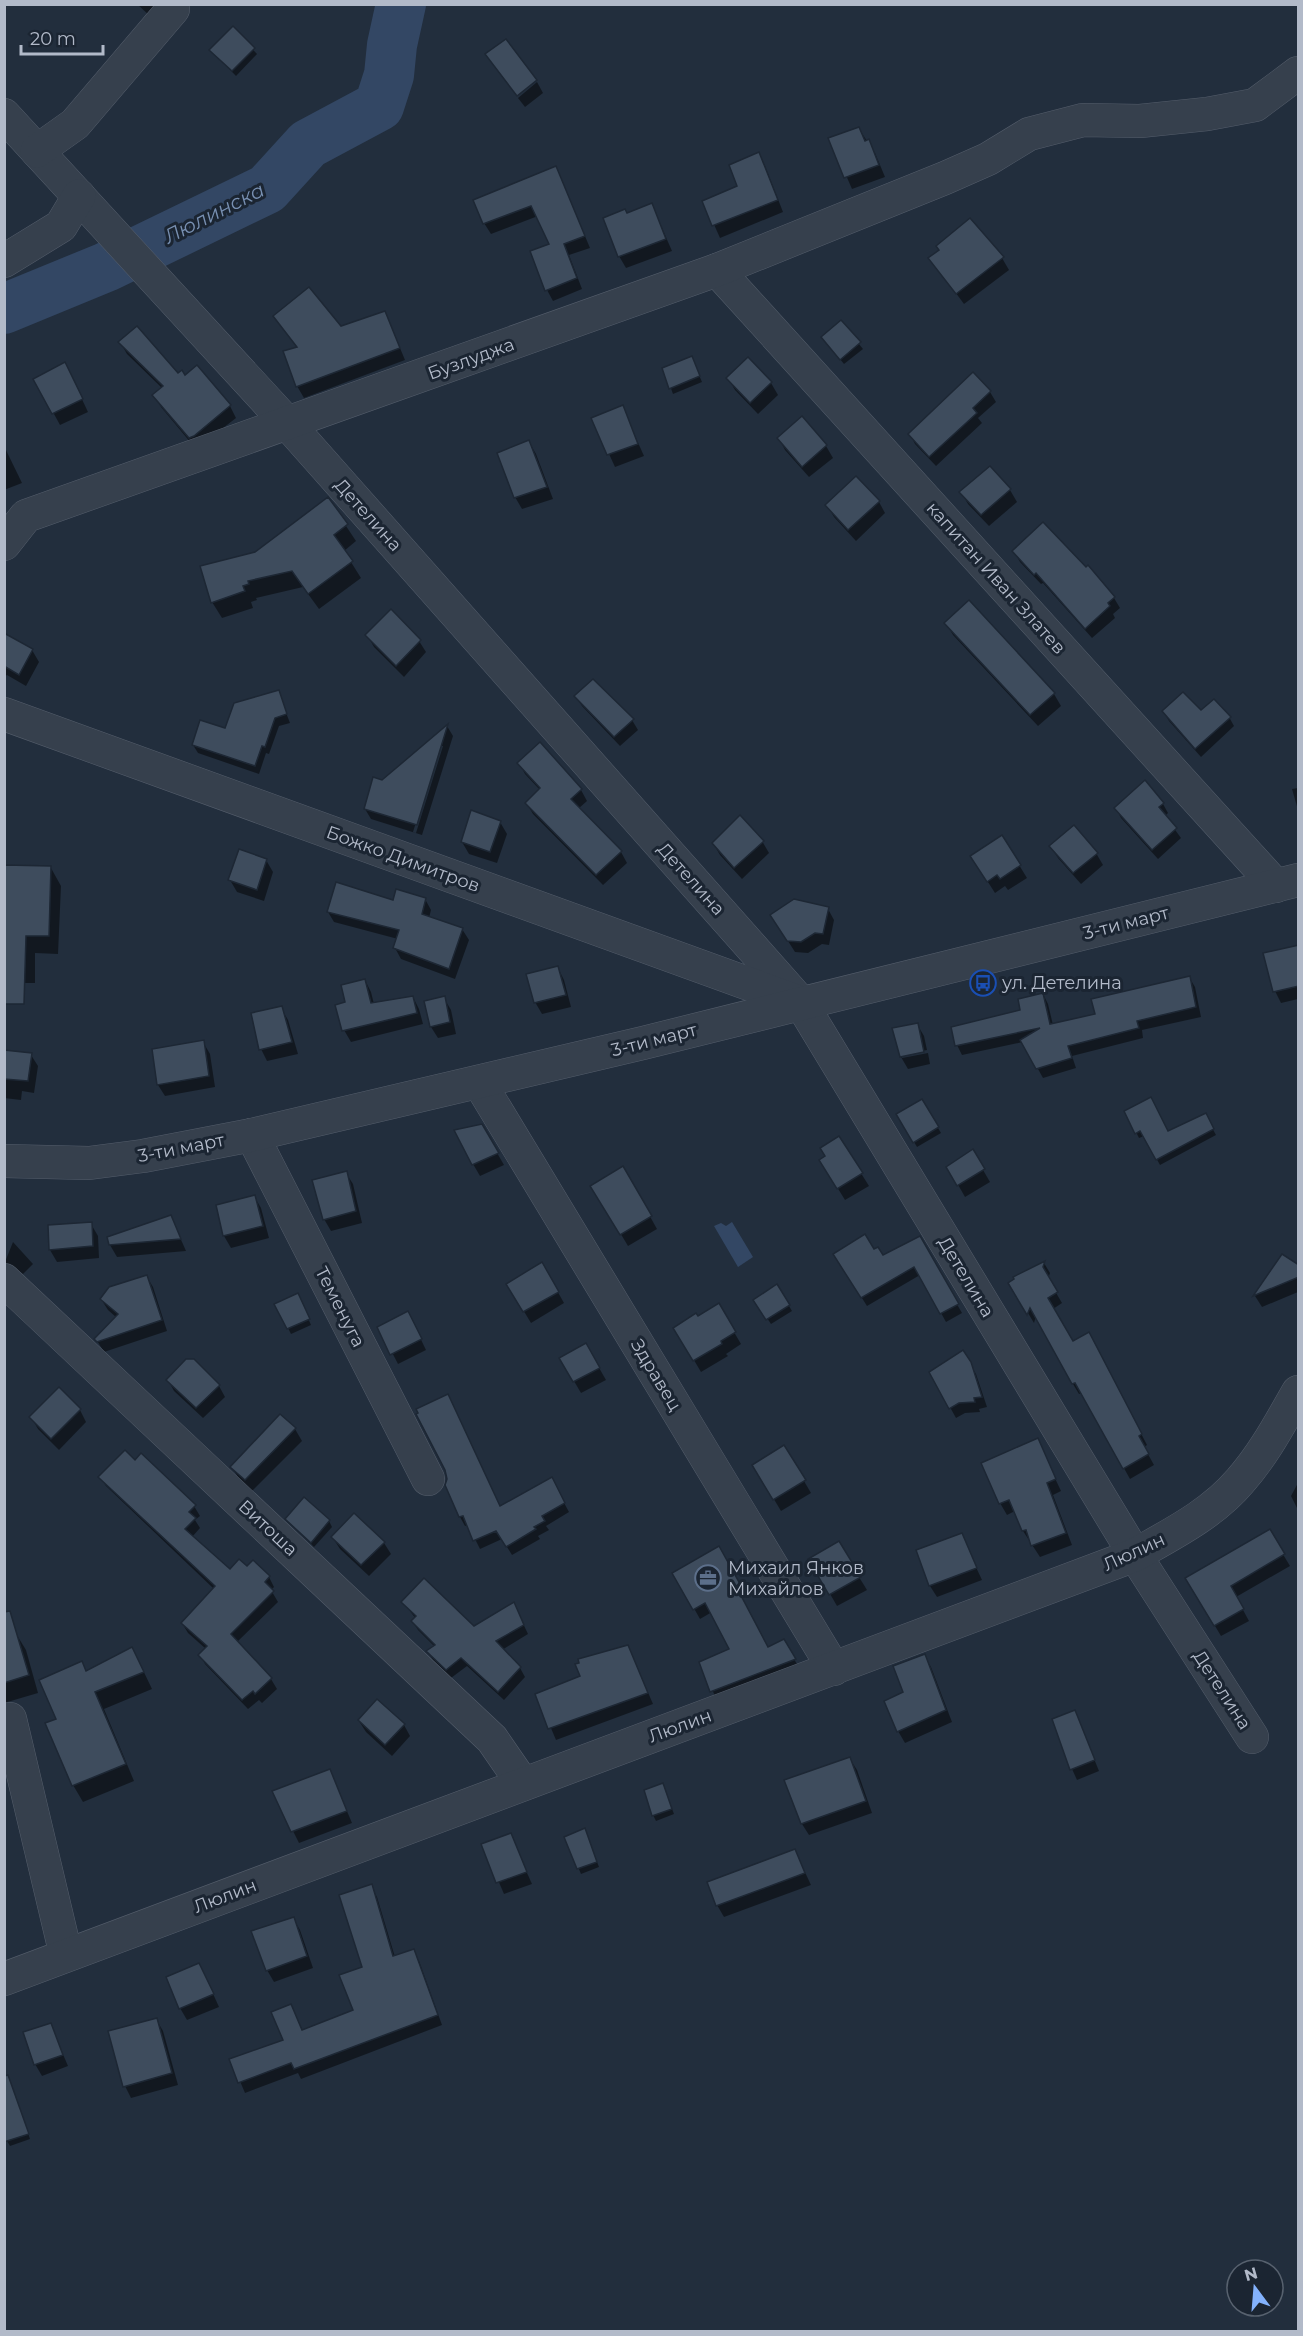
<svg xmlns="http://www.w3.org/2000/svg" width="1303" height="2336" font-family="Montserrat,sans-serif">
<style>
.water{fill:#334764}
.shadow{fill:#0007;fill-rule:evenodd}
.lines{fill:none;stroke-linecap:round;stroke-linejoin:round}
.river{stroke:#334764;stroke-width:50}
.building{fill:#3e4c5d;stroke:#1d2734;stroke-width:1.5}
.minor-casing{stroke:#545d6b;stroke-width:34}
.minor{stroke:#36404d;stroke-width:33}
.labels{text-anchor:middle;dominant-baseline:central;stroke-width:6;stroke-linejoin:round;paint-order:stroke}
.street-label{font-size:18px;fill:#b2bac9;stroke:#1b2532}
.poi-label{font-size:18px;fill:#b2bac9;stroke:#1b2532;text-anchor:start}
.water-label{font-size:20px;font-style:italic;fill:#7890b2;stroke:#1b2532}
</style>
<rect width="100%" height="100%" fill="#222e3d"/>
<path class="water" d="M732 1222 753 1257 738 1267 714 1226 721 1223 726 1226Z"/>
<g class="shadow">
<path d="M137 4H163L151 17Z"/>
<path d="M233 28 257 54 236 76 211 50Z"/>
<path d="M537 82 543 93 525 107 518 98Z"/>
<path d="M859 129 875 153 885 177 852 189 830 139Z"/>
<path d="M759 154 765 166 783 212 720 238 704 202 739 187Z"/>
<path d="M561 179 590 248 569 255 582 289 553 301 547 290 551 245 538 216 491 234 484 223Z"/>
<path d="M652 205 672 251 626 268 619 256 627 215Z"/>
<path d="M930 258H1002L1009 270 964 304Z"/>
<path d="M385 312 405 360 304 398 297 386V348L275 316 341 328Z"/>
<path d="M841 322 863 349 844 364 826 342Z"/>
<path d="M120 342 185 377 230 406 236 418 196 449 161 407 154 395 162 388 127 354Z"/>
<path d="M748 359 771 383 778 395 758 414 735 390 728 378Z"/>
<path d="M694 364 702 382 673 394 664 369Z"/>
<path d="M973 374 990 392 996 402 978 418 982 423 936 466 915 444 910 434Z"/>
<path d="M71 376 88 412 60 425 35 379Z"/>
<path d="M622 407 644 456 615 467 593 419Z"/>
<path d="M802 418 826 446 833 458 809 477 785 450 779 438Z"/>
<path d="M529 442 536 454 553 499 522 509 515 497Z"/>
<path d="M4 446 22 483 4 490Z"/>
<path d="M1010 490 1017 502 989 526 968 504 961 492Z"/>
<path d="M328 499 356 541 344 551 361 578 319 609 303 587 256 598 257 600 251 602 253 608 222 618 212 602 255 554Z"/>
<path d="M879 502 885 513 856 541 834 517 827 505Z"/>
<path d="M1014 551 1086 569 1088 567 1114 598 1120 608 1113 614 1115 618 1092 638 1043 583 1041 584 1020 562Z"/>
<path d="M969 602 1054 694 1061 706 1038 726 953 635 946 623Z"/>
<path d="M4 635 32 650 39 662 26 686 7 675 4 677Z"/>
<path d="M367 635 419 641 426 652 404 677 374 647Z"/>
<path d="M278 692 290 723 279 726 269 754 266 753 259 774 198 753 193 745 226 730Z"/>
<path d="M576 697 632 720 638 730 620 746 582 706Z"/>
<path d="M1164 712 1229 717 1234 726 1201 757 1169 721Z"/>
<path d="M447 726 453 736 422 835 371 819 365 809 382 781ZM440 746H443L416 833 413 832Z"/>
<path d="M540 744 581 790 587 801 578 809 621 852 627 863 603 885 533 814 527 804 540 790 525 774 519 763Z"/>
<path d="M1298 788V810L1292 789Z"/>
<path d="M1163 804 1168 813 1165 816 1181 838 1158 859 1121 818 1116 808Z"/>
<path d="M500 822 507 834 497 863 469 854 462 842Z"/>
<path d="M1002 837 1027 878 1008 890 1005 886 995 893 979 868Z"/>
<path d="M762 841 769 853 742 879 720 855 713 843Z"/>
<path d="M1051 847 1096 853 1103 865 1081 884 1058 858Z"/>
<path d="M266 860 273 872 264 901 237 892 230 880Z"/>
<path d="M51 868 61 886 58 954 35 953V983H13L4 968Z"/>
<path d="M425 899 431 910 429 918 462 929 469 940 455 979 401 959 395 948 398 939 334 922 328 912Z"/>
<path d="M828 909 834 920 829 945 822 944 808 953 795 952 779 927Z"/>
<path d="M1298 946V999L1281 1003 1275 991Z"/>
<path d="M558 968 564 980 571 1007 542 1014 535 1002Z"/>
<path d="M1189 977 1195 987 1201 1017 1142 1030 1143 1038 1072 1056 1076 1068 1043 1078 1023 1042 962 1055 957 1045 1022 1011 1043 994 1048 1004 1053 1025 1096 1015Z"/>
<path d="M365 980 371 992 374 1004 413 997 419 1009 423 1024 351 1042 344 1030 347 1003Z"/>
<path d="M444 998 451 1010 456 1034 438 1038 431 1027 425 1002Z"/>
<path d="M281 1008 288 1020 298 1054 267 1061 261 1049Z"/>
<path d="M917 1024 924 1036 927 1050 902 1055V1058L928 1053 930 1064 908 1069 901 1057Z"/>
<path d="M203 1042 210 1054 215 1087 165 1096 158 1085Z"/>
<path d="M4 1051 31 1055 38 1066 34 1093 22 1091 21 1100 4 1098Z"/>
<path d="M922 1101 941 1133 917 1147 898 1115Z"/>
<path d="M1126 1112 1167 1133 1205 1115 1216 1135 1160 1165 1144 1136 1139 1138Z"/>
<path d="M481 1125 504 1165 480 1176 473 1164Z"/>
<path d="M839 1138 869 1186 845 1200 821 1161 827 1157Z"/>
<path d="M972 1151 990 1182 965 1197 948 1167Z"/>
<path d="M623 1168 657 1229 628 1246 592 1186Z"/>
<path d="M346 1173 353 1184 362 1223 331 1231 324 1219Z"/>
<path d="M254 1196 261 1208 269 1238 231 1248 224 1236 217 1206Z"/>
<path d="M171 1217 186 1251 117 1257 110 1245Z"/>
<path d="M91 1224 98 1236 99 1258 57 1262 50 1250Z"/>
<path d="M919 1238 962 1313 946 1322 920 1275 867 1306 840 1263 873 1251 882 1257Z"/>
<path d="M13 1242 33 1264 23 1274 13 1267H8L5 1262Z"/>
<path d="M1283 1256 1298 1266V1292L1262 1307 1255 1296Z"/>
<path d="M1044 1263 1050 1273 1048 1279 1062 1303 1053 1309 1072 1343 1095 1345 1147 1445 1144 1447 1154 1465 1130 1479 1082 1393 1079 1394 1073 1384 1036 1316 1034 1323 1010 1283 1016 1279 1015 1278Z"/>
<path d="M542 1264 564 1303 531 1323 508 1285Z"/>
<path d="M147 1277 153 1287 167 1331 104 1352 96 1339 117 1318 108 1310 101 1299Z"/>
<path d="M777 1286 792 1311 771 1324 755 1300Z"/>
<path d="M300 1300 311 1325 291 1334 276 1304Z"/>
<path d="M718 1305 741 1344 726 1354 728 1356 701 1372 675 1328 698 1318Z"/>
<path d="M413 1323 426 1350 398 1364 379 1327Z"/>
<path d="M586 1345 606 1380 581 1393 561 1359Z"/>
<path d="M963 1352 976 1374 987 1407 979 1409 980 1412 965 1413 956 1418 931 1373Z"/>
<path d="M168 1380 219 1386 225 1397 203 1418 174 1391Z"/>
<path d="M80 1410 86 1422 59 1450 38 1429 31 1417Z"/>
<path d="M295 1429 302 1441 252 1491 239 1479 232 1467Z"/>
<path d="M1037 1440 1061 1491 1053 1495 1072 1545 1040 1557 1023 1531 1015 1511 1007 1515 1000 1503Z"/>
<path d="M784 1447 811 1493 781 1511 754 1466Z"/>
<path d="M135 1462 194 1506 200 1516 195 1520 200 1528 192 1537 231 1571 247 1568 269 1577 274 1587 271 1590 278 1602 237 1642 271 1679 277 1689 262 1703 259 1700 248 1709 205 1664 200 1655 206 1649 188 1633 182 1623 214 1589 106 1486 100 1477Z"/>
<path d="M448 1479 500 1508 556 1488 569 1512 546 1526 549 1530 538 1536 540 1539 512 1555 502 1539 480 1549 468 1525 465 1526 460 1517 447 1485Z"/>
<path d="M1298 1483V1510L1291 1496Z"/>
<path d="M304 1499 329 1521 332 1527 314 1547 287 1519Z"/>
<path d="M1269 1531 1290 1566 1236 1597 1249 1621 1221 1636 1187 1579Z"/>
<path d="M961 1535 982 1580 937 1597 930 1586 918 1551Z"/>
<path d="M333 1538 384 1543 391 1554 369 1576 340 1549Z"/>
<path d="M838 1543 867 1590 837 1606 810 1559Z"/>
<path d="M718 1548 744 1594 740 1596 768 1648 783 1641 800 1669 717 1701 701 1663 731 1649 712 1612 700 1619 674 1573Z"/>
<path d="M403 1602 474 1628 518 1613 528 1634 502 1650 520 1668 525 1677 504 1700 467 1666 451 1678 433 1660 428 1652 435 1647 418 1630 413 1622 416 1619Z"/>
<path d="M15 1632 26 1650 38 1693 4 1703V1635Z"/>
<path d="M628 1646 653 1704 556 1740 537 1695 581 1677Z"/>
<path d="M924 1656 931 1667 952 1722 905 1743 898 1731 905 1693Z"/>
<path d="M141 1666 152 1689 104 1709 134 1781 83 1802 73 1785 58 1720 87 1673Z"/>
<path d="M1075 1712 1099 1771 1077 1780 1072 1769Z"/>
<path d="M359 1721 404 1725 410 1736 392 1756 366 1732Z"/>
<path d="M850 1759 857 1770 872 1813 809 1835 802 1824Z"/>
<path d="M330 1771 352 1823 299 1843 293 1831Z"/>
<path d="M665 1790 674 1814 656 1821 653 1815Z"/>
<path d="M510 1835 532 1884 504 1894 483 1845Z"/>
<path d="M587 1835 599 1867 581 1874 566 1838Z"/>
<path d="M795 1851 811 1885 724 1917 717 1905Z"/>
<path d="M371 1886 377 1897 395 1957 413 1951 419 1961 442 2025 301 2079 298 2073 245 2093 231 2060 285 2041 296 2017 303 2031 354 2011 364 1968Z"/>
<path d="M293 1918 300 1930 313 1968 274 1982 267 1970Z"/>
<path d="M205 1976 219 2007 187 2020 180 2008Z"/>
<path d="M156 2019 163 2031 178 2085 131 2098 125 2086Z"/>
<path d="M50 2024 68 2066 42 2076 35 2064Z"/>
<path d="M21 2112 30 2139 10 2146 7 2141Z"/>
</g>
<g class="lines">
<path class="river" d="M4 309 106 267 267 189 308 144 379 106 389 75 392 45 401 4"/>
</g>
<g class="building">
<path d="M233 26 255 48 232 71 209 50Z"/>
<path d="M506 39 537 80 517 96 485 54Z"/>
<path d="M859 127 865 141 869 139 879 165 844 178 828 138Z"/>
<path d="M759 152 778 200 712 226 702 201 737 186 729 165Z"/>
<path d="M556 166 585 236 564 244 577 278 545 291 530 251 549 244 531 206 483 224 473 200Z"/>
<path d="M652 203 666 239 618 257 603 218 625 209 627 213Z"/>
<path d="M970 218 1004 257 956 294 928 258 939 250 936 246Z"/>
<path d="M309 287 341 326 385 311 400 348 296 387 283 351 297 347 273 316Z"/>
<path d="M841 320 861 342 840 360 821 337Z"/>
<path d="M137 326 178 373 182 370 185 375 197 365 231 405 194 436 189 438 152 395 163 386 118 342Z"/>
<path d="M692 356 700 376 669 389 662 368Z"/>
<path d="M748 357 772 382 750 403 726 378Z"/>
<path d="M65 362 83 399 52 414 33 379Z"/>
<path d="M973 372 991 391 973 408 977 413 929 457 908 434Z"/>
<path d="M623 405 638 444 607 455 591 418Z"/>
<path d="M802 416 827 445 802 467 777 438Z"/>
<path d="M529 440 547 487 514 498 497 453Z"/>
<path d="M990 466 1011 489 981 515 959 492Z"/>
<path d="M856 476 880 501 848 530 825 505Z"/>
<path d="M328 497 348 524 334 535 353 561 308 594 292 571 248 581 249 584 243 586 245 591 211 603 200 566 255 552Z"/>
<path d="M1043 522 1086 567 1088 565 1115 597 1108 603 1110 606 1085 629 1036 573 1034 575 1012 551Z"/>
<path d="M969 600 1055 693 1030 715 944 623Z"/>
<path d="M391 609 421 640 396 666 365 635Z"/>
<path d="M4 633 33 649 19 675 4 666Z"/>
<path d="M593 679 634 719 614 737 574 696Z"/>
<path d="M279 690 287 714 275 718 265 747 262 746 255 766 192 745 200 720 225 728 234 703Z"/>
<path d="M1183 692 1201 710 1214 699 1231 717 1195 749 1162 711Z"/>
<path d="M448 724 417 825 364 809 373 777 382 780Z"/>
<path d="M540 742 582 789 571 799 622 851 596 875 525 803 540 788 517 763Z"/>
<path d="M1145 780 1164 803 1159 807 1177 828 1152 850 1114 808Z"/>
<path d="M471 810 501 821 490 852 461 842Z"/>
<path d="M740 815 764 841 734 868 712 843Z"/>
<path d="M1074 825 1098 853 1073 873 1049 846Z"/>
<path d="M1002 835 1021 865 1000 879 997 875 987 882 970 856Z"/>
<path d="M239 849 267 859 257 890 228 880Z"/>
<path d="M4 865 51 866 49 936H26L24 1004H4Z"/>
<path d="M336 882 393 900 396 889 426 898 422 914 463 928 449 969 393 948 399 930 327 912Z"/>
<path d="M794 899 829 907 823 934 815 933 801 942 787 941 770 915Z"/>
<path d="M1299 945V986L1273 992 1263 953Z"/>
<path d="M558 966 566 995 534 1003 526 974Z"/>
<path d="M1190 976 1196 1007 1137 1021 1139 1028 1068 1046 1072 1058 1036 1069 1020 1040 1040 1028 955 1046 951 1027 1020 1010 1018 999 1043 993 1050 1024 1095 1014 1091 999Z"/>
<path d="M365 979 371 1003 413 996 417 1013 342 1031 335 1005 345 1002 341 985Z"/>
<path d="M445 996 450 1022 430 1027 424 1001Z"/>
<path d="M282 1006 292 1042 259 1050 251 1013Z"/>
<path d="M918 1023 924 1052 900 1057 892 1028Z"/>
<path d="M204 1040 209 1076 157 1085 152 1049Z"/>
<path d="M4 1050 32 1053 28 1081 4 1079Z"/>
<path d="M1151 1097 1168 1131 1206 1113 1214 1129 1156 1160 1140 1131 1135 1134 1124 1111Z"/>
<path d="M922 1099 939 1127 913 1143 896 1114Z"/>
<path d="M482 1124 499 1153 472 1165 454 1130Z"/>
<path d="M839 1136 863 1173 837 1189 819 1160 825 1156 820 1148Z"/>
<path d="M973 1149 985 1169 957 1186 946 1167Z"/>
<path d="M623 1166 652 1216 620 1235 590 1186Z"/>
<path d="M347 1171 356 1211 323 1220 312 1180Z"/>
<path d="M255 1195 263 1226 223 1236 216 1205Z"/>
<path d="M171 1215 181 1239 109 1245 107 1237Z"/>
<path d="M92 1222 93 1246 49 1250 48 1225Z"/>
<path d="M865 1234 874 1249 878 1247 883 1255 920 1236 959 1304 940 1314 914 1267 861 1298 833 1254Z"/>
<path d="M1282 1254 1299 1265V1277L1253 1296Z"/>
<path d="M1045 1261 1043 1267 1058 1292 1048 1298 1073 1341 1089 1332 1142 1434 1139 1436 1149 1454 1123 1469 1075 1383 1072 1384 1030 1308 1027 1315 1008 1283 1014 1279 1013 1277Z"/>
<path d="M542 1262 559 1292 523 1312 506 1284Z"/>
<path d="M147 1275 162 1320 97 1342 94 1339 118 1314 100 1299 109 1287Z"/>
<path d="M777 1284 790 1305 766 1320 753 1300Z"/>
<path d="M298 1293 310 1319 287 1329 274 1304Z"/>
<path d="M719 1303 736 1332 721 1341 722 1344 693 1361 673 1328 696 1313 698 1316Z"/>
<path d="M408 1311 422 1339 390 1355 377 1327Z"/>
<path d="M586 1343 600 1368 573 1382 559 1358Z"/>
<path d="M963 1350 971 1362 982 1397 974 1398 975 1402 959 1403 949 1409 929 1372Z"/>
<path d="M186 1359H194L220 1385 196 1408 166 1380Z"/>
<path d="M59 1387 81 1409 51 1439 29 1417Z"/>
<path d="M448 1394 500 1506 552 1477 565 1503 542 1516 545 1521 534 1527 536 1529 506 1547 496 1531 473 1541 463 1516 459 1517 445 1485 447 1479 445 1470 416 1414 418 1413 416 1409Z"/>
<path d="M280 1414 296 1428 245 1480 230 1467Z"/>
<path d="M1038 1438 1056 1479 1047 1483 1066 1533 1031 1546 1026 1530 1022 1531 1009 1500 999 1504 981 1463Z"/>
<path d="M784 1445 806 1480 773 1500 752 1465Z"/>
<path d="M125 1450 135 1460 141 1453 196 1505 189 1512 196 1518 185 1529 230 1569 239 1559 247 1566 253 1560 270 1576 265 1582 274 1591 231 1634 272 1678 255 1694 253 1691 242 1700 198 1655 207 1646 181 1623 215 1586 98 1477Z"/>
<path d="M304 1497 330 1520 311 1543 285 1519Z"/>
<path d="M354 1513 385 1542 361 1565 331 1537Z"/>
<path d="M1270 1529 1285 1554 1231 1586 1244 1609 1214 1626 1185 1578Z"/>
<path d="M962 1533 977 1568 929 1586 916 1550Z"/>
<path d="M839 1541 861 1577 829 1595 808 1559Z"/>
<path d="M719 1546 740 1584 736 1586 768 1647 784 1639 796 1659 710 1692 699 1662 729 1649 705 1603 693 1610 672 1573Z"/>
<path d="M424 1578 474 1626 514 1602 524 1625 496 1641 521 1667 498 1692 461 1658 446 1670 426 1651 435 1645 411 1621 416 1616 401 1602Z"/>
<path d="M10 1611 29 1675 4 1683V1612Z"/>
<path d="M628 1645 648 1693 548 1729 535 1694 580 1676 575 1664 579 1663 578 1659Z"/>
<path d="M132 1647 144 1672 95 1692 126 1764 72 1786 45 1723 56 1719 39 1680 82 1661 86 1671Z"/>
<path d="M925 1654 946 1710 897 1732 884 1701 903 1692 893 1666Z"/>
<path d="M377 1699 405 1724 385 1745 358 1720Z"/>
<path d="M1075 1710 1095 1760 1070 1770 1052 1719Z"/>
<path d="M850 1757 866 1801 801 1824 784 1780Z"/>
<path d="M330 1769 347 1811 291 1832 272 1791Z"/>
<path d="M663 1783 672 1809 652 1816 644 1790Z"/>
<path d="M585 1828 597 1862 577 1869 564 1837Z"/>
<path d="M511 1833 527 1872 496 1883 481 1844Z"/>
<path d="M795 1849 805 1873 716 1906 707 1882Z"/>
<path d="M372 1884 393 1956 414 1949 438 2015 294 2069 291 2063 238 2083 229 2059 283 2040 271 2012 291 2004 302 2030 353 2010 339 1975 362 1967 339 1895Z"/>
<path d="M294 1917 307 1956 266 1971 251 1931Z"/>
<path d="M199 1963 214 1994 179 2009 166 1977Z"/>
<path d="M157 2018 172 2073 123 2087 108 2031Z"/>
<path d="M51 2023 63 2055 34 2065 23 2032Z"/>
<path d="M8 2075 29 2134 4 2142V2076Z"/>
</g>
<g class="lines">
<g class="minor-casing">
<g id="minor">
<path d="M4 115 288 424 801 1003 1135 1555 1252 1737"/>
<path d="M37 151 75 124 173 9"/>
<path d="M4 261 61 226 79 196"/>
<path d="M717 270 1276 886"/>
<path d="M4 544 26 516 717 270 945 178 988 159 1029 134 1083 120 1140 121 1207 114 1255 105 1298 73"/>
<path d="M4 714 796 1001"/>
<path d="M479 1082 834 1669"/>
<path d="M252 1135 428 1479"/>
<path d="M4 1161 89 1163 143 1156 252 1135 643 1043 1298 880"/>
<path d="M4 1280 492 1739 523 1784"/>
<path d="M10 1719 66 1955"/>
<path d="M4 1979 1135 1555C1172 1534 1212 1514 1240 1481 1264 1454 1280 1423 1298 1392"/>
</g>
</g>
<use href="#minor" class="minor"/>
</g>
<defs>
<g id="bus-ring" transform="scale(1.35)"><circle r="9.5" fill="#1b2532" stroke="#1a4fb4" stroke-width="1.5"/><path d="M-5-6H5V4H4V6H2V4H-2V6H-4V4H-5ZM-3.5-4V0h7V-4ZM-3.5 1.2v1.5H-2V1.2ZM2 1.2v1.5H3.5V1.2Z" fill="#1a4fb4"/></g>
<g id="office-ring" transform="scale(1.35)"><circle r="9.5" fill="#1b2532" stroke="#5c6f8a" stroke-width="1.5"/><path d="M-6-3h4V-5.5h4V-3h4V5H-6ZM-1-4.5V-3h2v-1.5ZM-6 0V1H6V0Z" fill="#5c6f8a"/></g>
</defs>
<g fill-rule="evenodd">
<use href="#bus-ring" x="983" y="983"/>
<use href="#office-ring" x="708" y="1578"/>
</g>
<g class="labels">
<g class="street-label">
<text transform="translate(471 359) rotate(-20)">Бузлуджа</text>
<text transform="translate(368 515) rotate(48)">Детелина</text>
<text transform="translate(996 578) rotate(48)">капитан Иван Златев</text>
<text transform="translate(403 859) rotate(20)">Божко Димитров</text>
<text transform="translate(691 879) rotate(48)">Детелина</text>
<text transform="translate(1126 923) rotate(-14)">3-ти март</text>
<text transform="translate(654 1040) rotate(-14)">3-ти март</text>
<text transform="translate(181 1148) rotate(-11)">3-ти март</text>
<text transform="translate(966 1277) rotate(59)">Детелина</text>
<text transform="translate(340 1307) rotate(63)">Теменуга</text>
<text transform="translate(656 1375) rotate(59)">Здравец</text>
<text transform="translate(268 1528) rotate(43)">Витоша</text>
<text transform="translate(1134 1552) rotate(-25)">Люлин</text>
<text transform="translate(1222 1690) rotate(57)">Детелина</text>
<text transform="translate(680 1726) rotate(-20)">Люлин</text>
<text transform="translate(225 1896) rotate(-21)">Люлин</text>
</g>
<g class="poi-label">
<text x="1002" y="983">ул. Детелина</text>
<text x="728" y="1568">Михаил Янков<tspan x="728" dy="21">Михайлов</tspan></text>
</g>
<g class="water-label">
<text transform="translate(214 213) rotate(-27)">Люлинска</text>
</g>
</g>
<rect width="1303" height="2336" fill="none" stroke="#b2bac9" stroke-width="12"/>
<g transform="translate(1255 2288) rotate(344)"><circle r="28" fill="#1b2532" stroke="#57616e" stroke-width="1.5"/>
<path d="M0-4.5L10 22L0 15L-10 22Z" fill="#83b2fd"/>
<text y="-9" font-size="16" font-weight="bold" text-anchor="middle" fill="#b2bac9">N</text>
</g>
<path d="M21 45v9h82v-9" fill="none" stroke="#b2bac9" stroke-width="3"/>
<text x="30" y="45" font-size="18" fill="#b2bac9" stroke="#1b2532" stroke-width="4.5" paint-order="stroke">20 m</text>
</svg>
